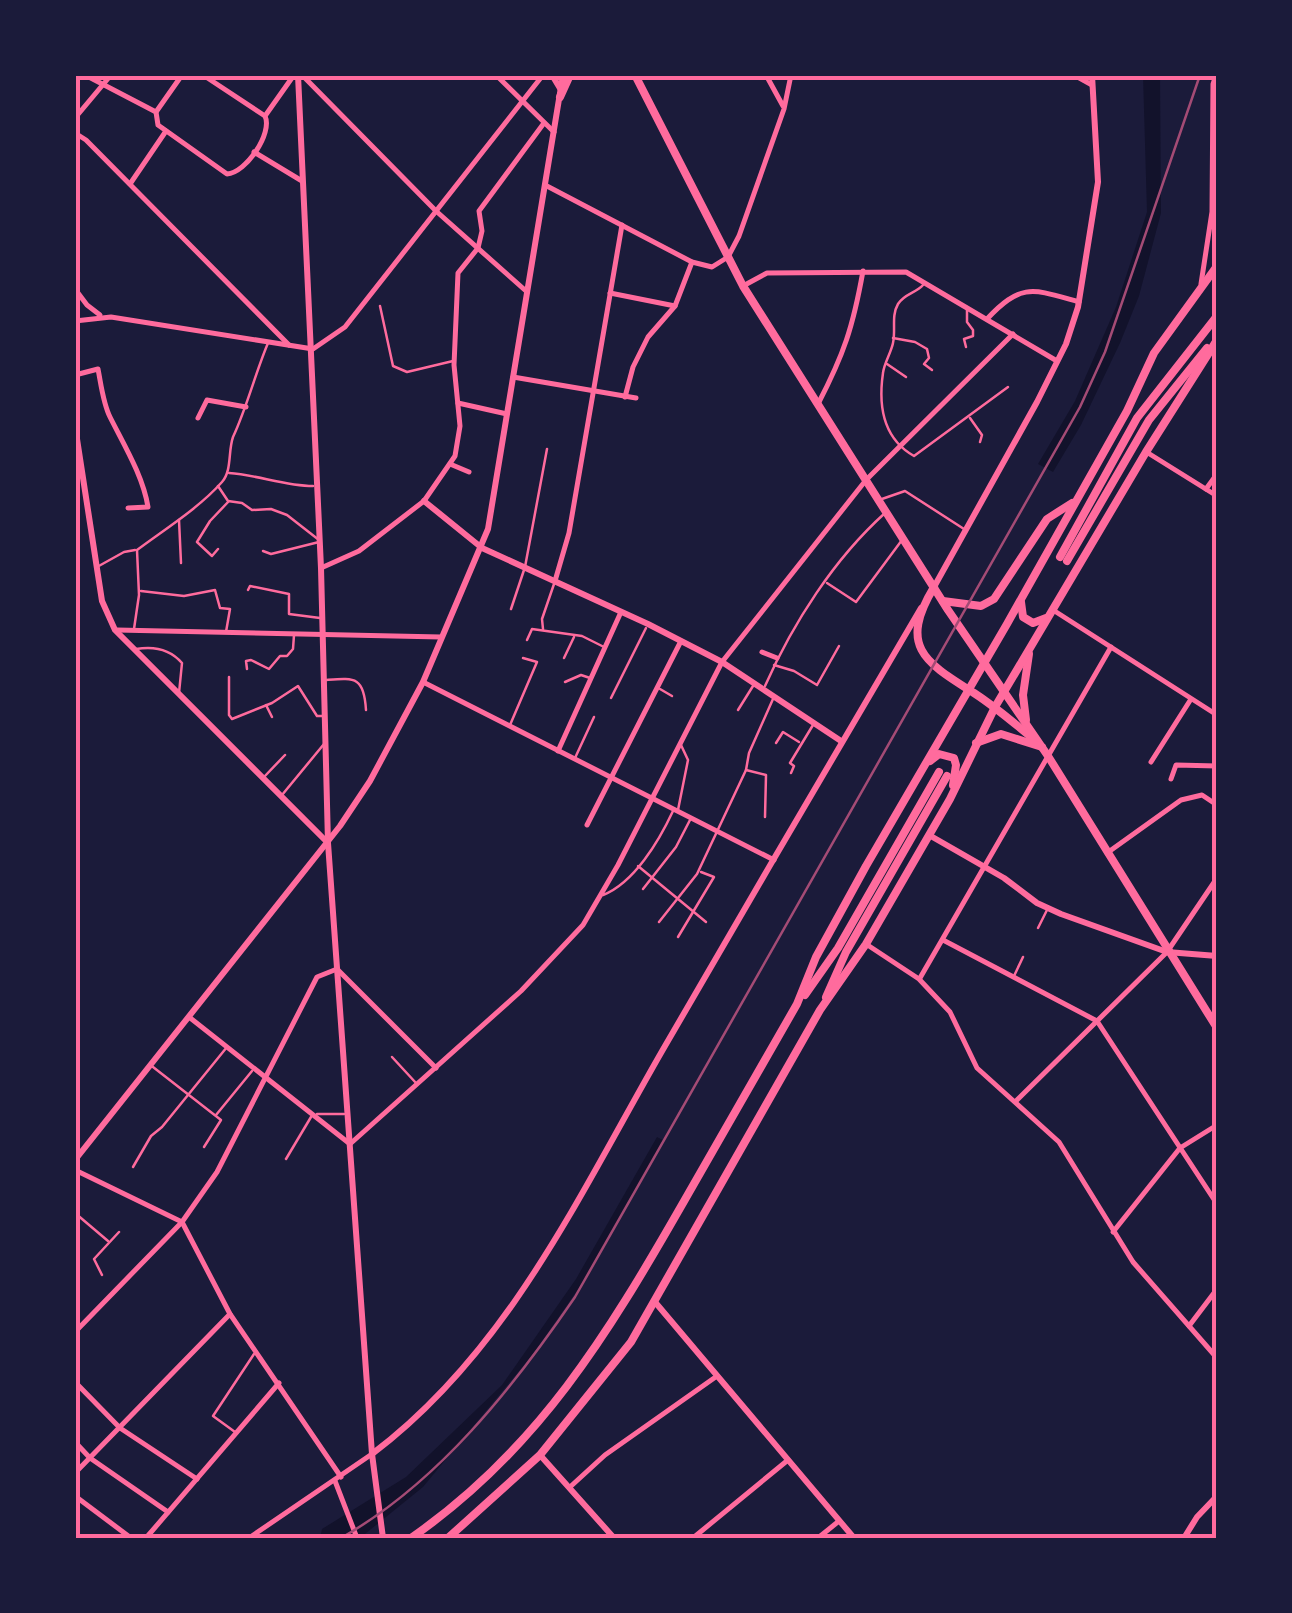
<svg xmlns="http://www.w3.org/2000/svg" width="1292" height="1613" font-family="'Alegreya Sans',sans-serif">
<style>
.water{fill:#12122b}
.lines{fill:none;stroke-linecap:round;stroke-linejoin:round}
.service{stroke:#ff6b9d;stroke-width:2.5}
.minor{stroke:#ff6b9d;stroke-width:5}
.tertiary{stroke:#ff6b9d;stroke-width:6}
.secondary{stroke:#ff6b9d;stroke-width:6}
.primary{stroke:#ff6b9d;stroke-width:8}
.rail{stroke:#a44b75;stroke-width:2.5}
.neatline{fill:none;stroke:#ff6b9d;stroke-width:4}
</style>
<rect width="100%" height="100%" fill="#1b1b3a"/>
<g class="water">
<path d="M1143 75H1160L1161 213 1139 296 1120 343 1081 425 1053 472 1038 464 1075 401 1116 307 1147 212Z"/>
<path d="M657 1137 663 1140 583 1282 533 1354 423 1487 360 1538H320L322 1529 406 1477 502 1385 576 1279Z"/>
</g>
<g class="lines">
<g class="service">
<path d="M923 285C916 293 904 294 898 304 891 316 896 330 893 343 891 353 884 363 883 373 878 407 884 439 914 456L1008 387"/>
<path d="M380 306 393 366 407 372 453 361"/>
<path d="M893 338 915 342 927 349 929 358 924 364 932 370"/>
<path d="M966 347 964 339 973 336V330L967 322V307"/>
<path d="M887 364 906 377"/>
<path d="M970 418 982 435 980 442"/>
<path d="M229 473C258 475 285 486 313 486"/>
<path d="M218 486 228 501 242 503 252 510 271 509 287 515 319 540"/>
<path d="M879 500 905 491 964 529"/>
<path d="M179 520 181 563"/>
<path d="M218 549 212 556 197 542 210 521 229 501"/>
<path d="M263 551 271 554 319 542"/>
<path d="M97 567 124 552 135 550"/>
<path d="M827 583 856 602 902 540"/>
<path d="M248 590 250 586 289 594V614L320 618"/>
<path d="M141 591 184 596 215 590 220 608 230 609 226 632"/>
<path d="M511 609 525 567 547 449"/>
<path d="M134 629 139 595 137 550C165 529 199 508 222 482 232 471 228 451 233 437 247 407 255 374 268 343"/>
<path d="M543 629 542 619 554 584"/>
<path d="M527 640 532 629 582 636 604 647"/>
<path d="M136 649C153 646 170 649 182 663L179 693"/>
<path d="M564 658 574 637"/>
<path d="M774 665 794 671 817 685 839 646"/>
<path d="M247 669 246 661 251 660 269 669 280 656H287L293 649 294 635"/>
<path d="M229 677V715L232 719 272 703 298 686 317 716H323"/>
<path d="M325 680C355 678 364 676 366 710"/>
<path d="M565 682 581 675 590 678"/>
<path d="M765 686C793 623 834 559 885 513"/>
<path d="M660 689 672 696"/>
<path d="M611 698 646 628"/>
<path d="M266 705 272 717"/>
<path d="M738 710 753 686"/>
<path d="M510 725 537 662 523 658"/>
<path d="M776 743 783 732 799 742"/>
<path d="M575 758 594 717"/>
<path d="M746 770 766 775 765 817"/>
<path d="M791 773 794 766 790 763 813 725"/>
<path d="M264 777 285 755"/>
<path d="M282 795 324 744"/>
<path d="M678 810 688 760 681 745"/>
<path d="M638 866 706 922"/>
<path d="M643 889 676 847 690 820"/>
<path d="M603 895C634 883 659 841 673 811"/>
<path d="M659 922 697 874 746 770 749 753 773 699"/>
<path d="M1038 928 1047 910"/>
<path d="M678 937 714 877 701 872"/>
<path d="M1014 976 1023 957"/>
<path d="M392 1057 416 1083"/>
<path d="M153 1067 221 1120 204 1147"/>
<path d="M317 1114H344"/>
<path d="M216 1115 252 1071"/>
<path d="M286 1159 311 1117"/>
<path d="M133 1167 151 1136 162 1127 227 1047"/>
<path d="M75 1213 108 1241"/>
<path d="M102 1275 94 1259 119 1232"/>
<path d="M235 1432 213 1416 254 1354"/>
</g>
<g class="minor">
<path d="M85 75 156 112 158 125 227 174C246 173 273 133 265 116L203 75"/>
<path d="M302 75 436 211 526 291"/>
<path d="M496 75 554 132"/>
<path d="M766 75 783 106"/>
<path d="M1074 75 1092 85"/>
<path d="M156 112 182 75"/>
<path d="M265 116 294 75"/>
<path d="M75 118 111 75"/>
<path d="M75 133 86 140 289 345"/>
<path d="M254 152 302 181"/>
<path d="M130 184 166 131"/>
<path d="M545 185 692 262 712 267 728 257 739 236 784 109 791 75"/>
<path d="M1213 220 1217 233"/>
<path d="M1201 284 1212 212 1213 84 1216 75"/>
<path d="M743 286 767 273 906 272 1057 361"/>
<path d="M75 289 87 305 100 315"/>
<path d="M610 293 675 306"/>
<path d="M987 319C1022 282 1033 289 1079 302"/>
<path d="M75 321 111 317 313 349 345 327 543 75"/>
<path d="M75 375 98 369C101 384 103 403 110 417 124 445 143 476 148 507L128 508"/>
<path d="M513 377 636 398"/>
<path d="M625 397 633 367 648 337 675 306 692 262"/>
<path d="M458 403 507 414"/>
<path d="M818 404C844 354 853 327 863 271"/>
<path d="M198 418 207 400 246 407"/>
<path d="M1148 453 1217 496"/>
<path d="M450 464 469 472"/>
<path d="M1206 489 1217 474"/>
<path d="M321 568 359 551 424 501 455 456 460 426 454 365 458 273 478 248 482 231 479 211 544 123"/>
<path d="M555 581 569 533 622 225"/>
<path d="M1053 610 1217 715"/>
<path d="M117 630 441 637"/>
<path d="M762 652 777 658"/>
<path d="M423 682 774 860"/>
<path d="M558 751 621 612"/>
<path d="M1151 762 1191 699"/>
<path d="M1171 779 1176 765 1217 766"/>
<path d="M587 825 681 641"/>
<path d="M1107 853 1181 800 1202 795 1217 805"/>
<path d="M943 940 1097 1021 1217 1204"/>
<path d="M866 944 919 979 950 1012 977 1068 1059 1142 1133 1262 1217 1358"/>
<path d="M920 978 1111 647"/>
<path d="M189 1017 350 1144 521 991 583 925 618 865 722 662 866 480 1013 334"/>
<path d="M1016 1101 1167 952 1217 878"/>
<path d="M75 1170 182 1222 230 1314 341 1477"/>
<path d="M1113 1232 1180 1148 1217 1125"/>
<path d="M1189 1326 1217 1289"/>
<path d="M75 1332 182 1222 217 1172 317 977 337 969 436 1068"/>
<path d="M75 1382 120 1428 197 1479"/>
<path d="M75 1442 90 1458 168 1512"/>
<path d="M75 1473 230 1314"/>
<path d="M335 1481 357 1538"/>
<path d="M570 1487 605 1455 717 1376"/>
<path d="M75 1496 131 1538"/>
<path d="M146 1538 279 1383"/>
<path d="M249 1538 372 1454"/>
<path d="M693 1538 788 1460"/>
<path d="M818 1538 839 1521"/>
</g>
<g class="tertiary">
<path d="M298 75 321 568 328 843"/>
<path d="M424 501 482 548 648 624 722 662 841 741"/>
<path d="M934 587 1037 402 1066 344 1078 307 1098 182 1092 75"/>
<path d="M929 835 1004 878 1037 903 1061 914 1167 952 1217 956"/>
<path d="M655 1302 854 1538"/>
<path d="M372 1454C510 1350 581 1191 665 1046 750 900 835 753 921 608"/>
<path d="M540 1455 614 1538"/>
<path d="M1184 1538 1197 1517 1217 1496"/>
</g>
<g class="secondary">
<path d="M552 75 561 90"/>
<path d="M75 125V131"/>
<path d="M75 426 102 601 115 630 328 843 372 1454 383 1538"/>
<path d="M75 1160 340 826 370 781 423 682 488 529 563 75"/>
</g>
<g class="primary">
<path d="M635 75 743 286 948 610 1048 756 1217 1028"/>
<path d="M560 97 570 75"/>
<path d="M1060 557 1137 418 1217 316"/>
<path d="M1067 561 1149 420 1207 348"/>
<path d="M934 587C898 647 925 662 974 693 994 706 1012 721 1031 737"/>
<path d="M943 601 981 606 994 599 1047 519 1072 503"/>
<path d="M1021 602 1023 617 1033 623 1046 618"/>
<path d="M1026 720 1023 695 1029 654"/>
<path d="M976 743 1001 734 1042 747"/>
<path d="M930 761 939 754 954 758 956 765 953 785"/>
<path d="M805 995 838 948 939 772"/>
<path d="M826 997 846 952 947 776"/>
<path d="M411 1538C538 1450 608 1334 683 1203 721 1137 759 1070 797 1004L816 957 866 866 1007 624 1127 411 1154 353 1217 266"/>
<path d="M448 1538 540 1455 631 1342 820 1010 866 944 950 799 995 707 1146 452 1217 340"/>
</g>
<path class="rail" d="M341 1538C438 1483 513 1388 575 1297L1080 407 1105 352 1200 75"/>
</g>
<rect width="1292" height="1613" fill="none" stroke="#1b1b3a" stroke-width="155"/>
<rect x="78" y="78" width="1136" height="1458" class="neatline"/>
</svg>
